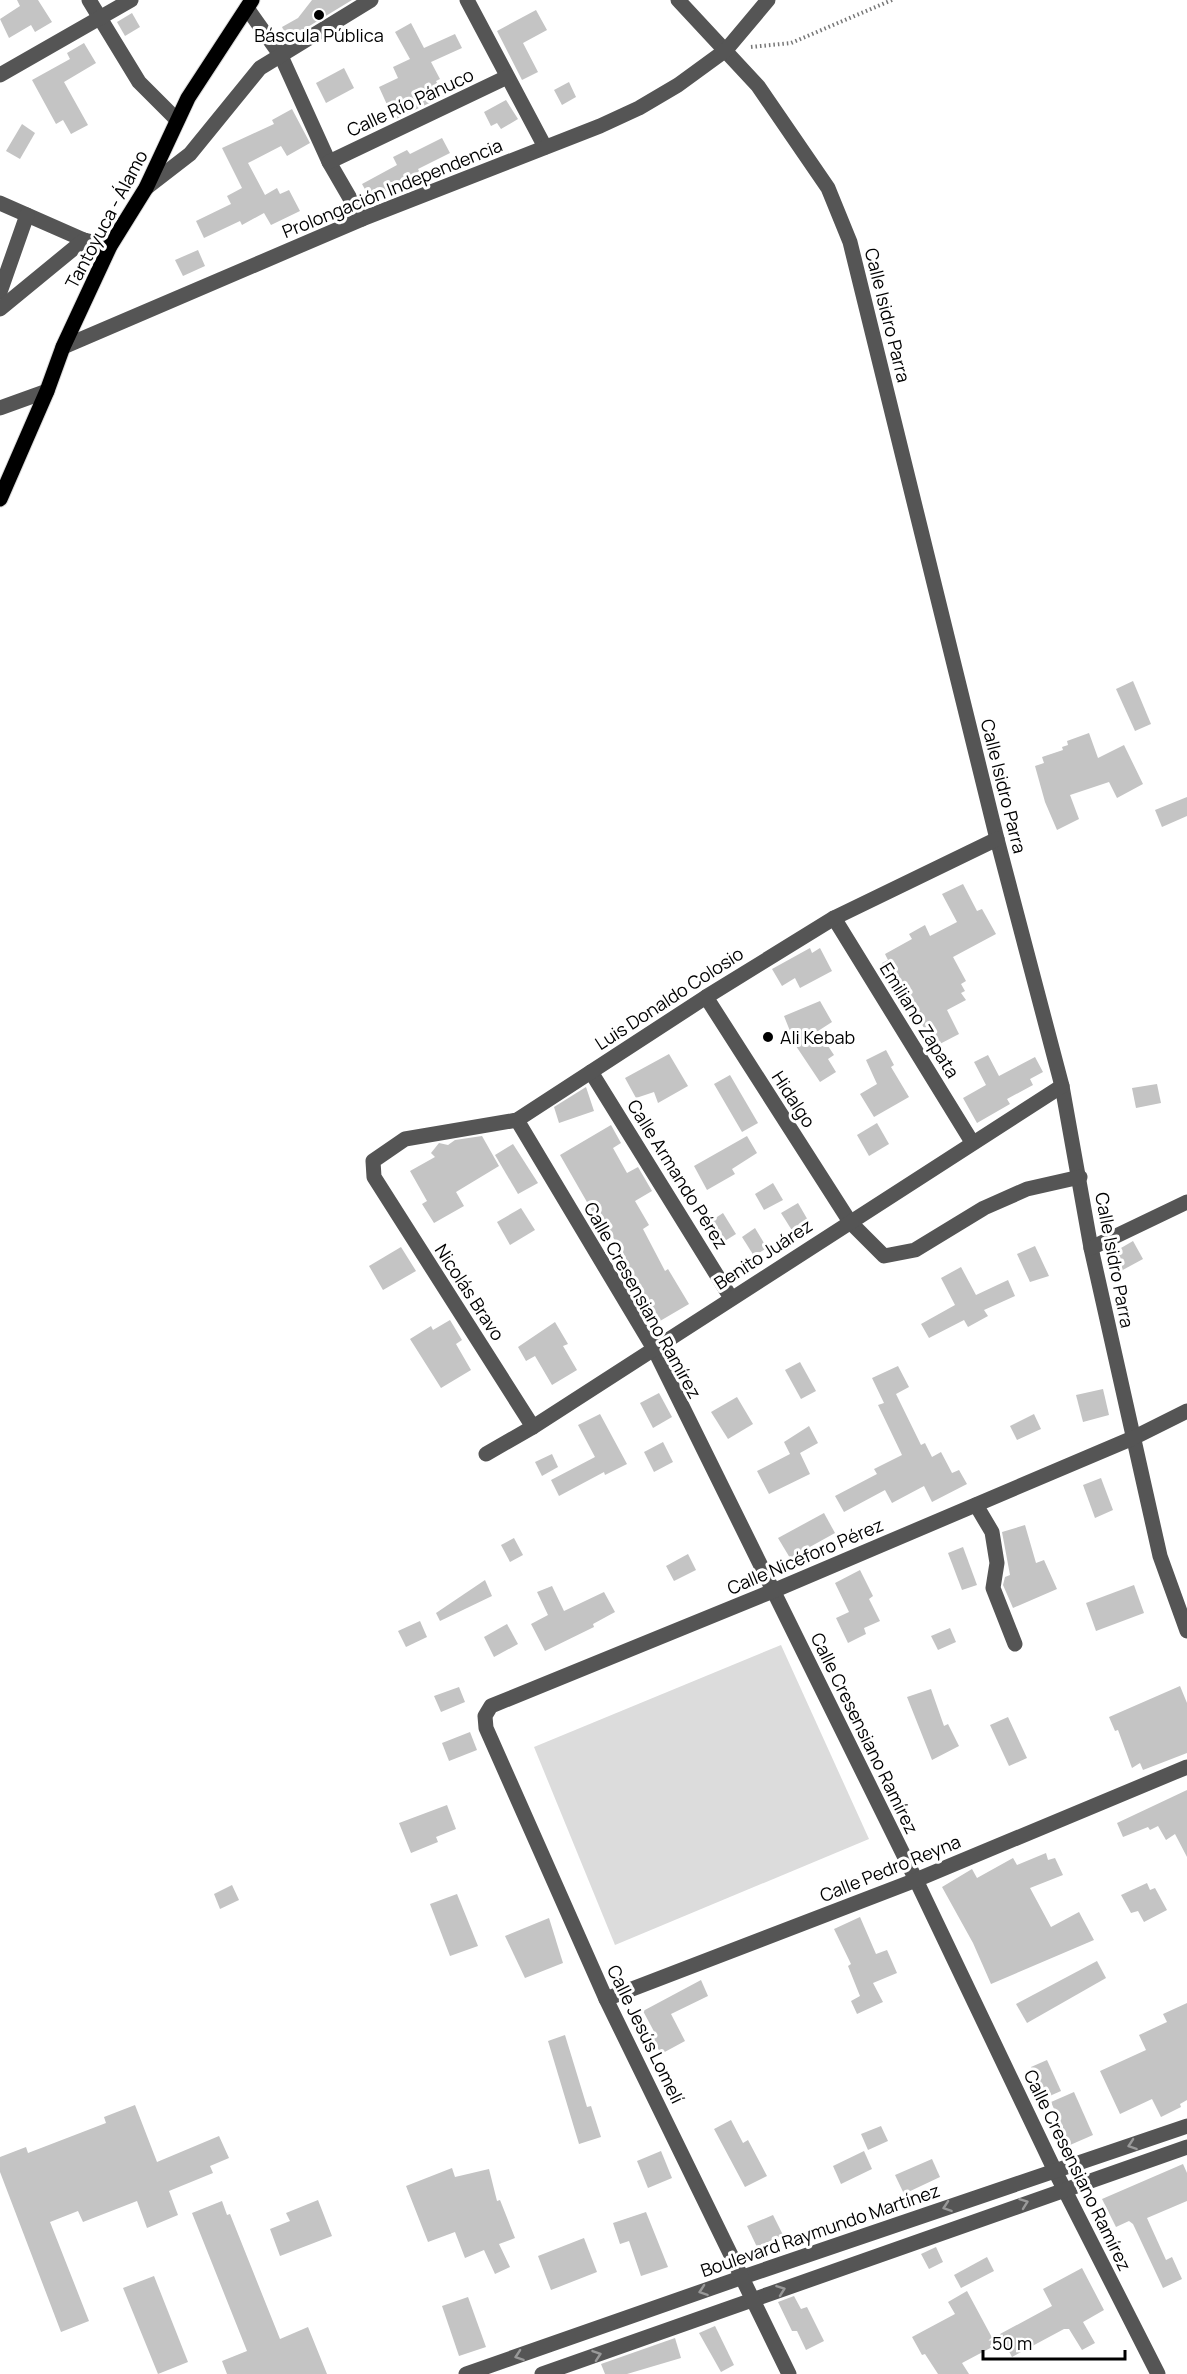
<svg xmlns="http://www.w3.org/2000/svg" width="1187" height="2374" font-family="Manrope,sans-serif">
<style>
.green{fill:#dcdcdc}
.building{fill:#c4c4c4}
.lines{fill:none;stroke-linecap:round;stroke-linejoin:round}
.major-casing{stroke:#dbdbdb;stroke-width:17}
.path{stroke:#777;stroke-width:4;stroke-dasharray:1.5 3;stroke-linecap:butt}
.minor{stroke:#555;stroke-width:15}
.major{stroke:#000;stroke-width:15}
.oneway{stroke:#999}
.poi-dot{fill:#000;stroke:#fff;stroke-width:2}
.labels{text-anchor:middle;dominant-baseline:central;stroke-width:6;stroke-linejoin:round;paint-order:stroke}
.poi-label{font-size:18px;fill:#000;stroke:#fff}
.street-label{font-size:18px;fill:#000;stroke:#fff}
</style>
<rect width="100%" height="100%" fill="#fff"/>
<path class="green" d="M781 1645 869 1839 615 1945 534 1747Z"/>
<g class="building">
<path d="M17 0H38L52 22 35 32 31 25 9 38 0 19 20 6Z"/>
<path d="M312 0H352L288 39 282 27 298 18Z"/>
<path d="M536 10 547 30 523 43 538 72 522 80 497 31Z"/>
<path d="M132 13 140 27 125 36 117 22Z"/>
<path d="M411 23 424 48 455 34 462 48 431 62 440 79 436 81 444 96 394 120 379 87 398 78 393 67 410 59 395 32Z"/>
<path d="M84 43 96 63 64 82 88 125 71 134 63 120 56 124 32 80 70 59 67 53Z"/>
<path d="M344 68 354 88 326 103 316 83Z"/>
<path d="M569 82 576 97 562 105 554 90Z"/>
<path d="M506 100 518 119 501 129 497 123 491 126 484 112Z"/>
<path d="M292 109 310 143 287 156 281 146 248 163 265 195 277 188 280 194 289 190 300 211 271 225 264 213 242 225 240 221 204 238 196 221 231 204 227 196 242 188 222 148 274 124 272 120Z"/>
<path d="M22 124 35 133 20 159 6 151Z"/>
<path d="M442 138 450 153 418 169 422 177 408 184 406 181 371 200 362 184 397 165 393 157 407 150 410 154Z"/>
<path d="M198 250 205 266 183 276 175 260Z"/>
<path d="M1133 681 1151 724 1135 731 1116 689Z"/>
<path d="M1089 733 1098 758 1124 745 1143 784 1117 798 1109 782 1070 795 1079 819 1057 830 1045 802 1035 766 1044 763 1042 757 1063 750 1062 747 1068 745 1067 741Z"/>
<path d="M1187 797V816L1162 827 1155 810Z"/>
<path d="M963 884 977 911 982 909 996 934 953 957 966 981 961 984 965 991 961 993 966 1000 947 1010 959 1034 934 1047 915 1011 908 1015 882 963 888 960 885 954 912 939 909 934 925 925 930 936 957 922 942 894Z"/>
<path d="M810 948 812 953 820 948 832 971 800 988 795 978 782 986 772 969Z"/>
<path d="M820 1001 832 1022 818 1031 834 1055 828 1059 836 1072 820 1082 796 1046 784 1016Z"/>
<path d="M886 1050 894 1065 891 1067 909 1097 874 1117 860 1094 877 1084 866 1060Z"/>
<path d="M669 1054 688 1086 658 1103 654 1092 636 1098 625 1078Z"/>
<path d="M988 1055 999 1076 1035 1057 1043 1072 1030 1079 1033 1085 1007 1099 1010 1104 977 1123 963 1098 986 1085 974 1062Z"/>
<path d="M730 1075 758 1123 742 1132 714 1084Z"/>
<path d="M1157 1084 1161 1103 1136 1108 1132 1088Z"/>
<path d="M586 1087 594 1111 559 1123 554 1107Z"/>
<path d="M877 1123 889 1144 869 1156 857 1135Z"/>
<path d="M611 1125 621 1143 613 1148 627 1173 638 1167 652 1191 635 1201 649 1225 643 1229 665 1271 668 1269 689 1304 660 1321 638 1283 636 1285 624 1263 627 1261 603 1220 599 1223 560 1155Z"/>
<path d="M482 1136 499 1166 456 1192 464 1206 434 1223 422 1204 427 1201 410 1171 435 1157 431 1153 439 1143 448 1145 455 1140Z"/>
<path d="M747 1136 757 1153 732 1169 735 1174 707 1190 694 1166Z"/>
<path d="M513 1144 538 1183 518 1194 495 1155Z"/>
<path d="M773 1183 783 1200 764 1210 755 1194Z"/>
<path d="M798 1203 809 1222 793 1232 781 1213Z"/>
<path d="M521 1208 535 1230 510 1245 497 1222Z"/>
<path d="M723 1213 736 1234 720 1244 708 1223Z"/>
<path d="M755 1228 767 1248 754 1256 742 1237Z"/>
<path d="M1133 1241 1143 1259 1119 1272 1109 1255Z"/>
<path d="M1035 1246 1049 1276 1030 1282 1017 1254Z"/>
<path d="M401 1247 416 1271 383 1290 369 1266Z"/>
<path d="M961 1267 976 1295 1008 1280 1015 1296 984 1310 988 1316 968 1327 964 1320 929 1338 921 1324 955 1305 941 1278Z"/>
<path d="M450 1320 462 1340 456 1344 471 1370 441 1388 410 1339 431 1326 433 1330Z"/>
<path d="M555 1322 568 1344 563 1346 577 1370 552 1385 535 1356 526 1361 518 1347Z"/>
<path d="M800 1362 816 1391 801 1399 785 1370Z"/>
<path d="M898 1366 909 1387 896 1394 921 1445 925 1443 932 1457 941 1452 952 1473 959 1470 967 1484 932 1502 924 1486 892 1503 885 1490 844 1512 835 1496 877 1474 874 1469 902 1455 878 1405 884 1403 872 1378Z"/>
<path d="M1103 1389 1109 1415 1083 1422 1076 1395Z"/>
<path d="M659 1393 672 1417 653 1428 640 1403Z"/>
<path d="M737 1397 753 1424 728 1439 711 1412Z"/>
<path d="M600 1414 627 1464 605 1475 604 1472 559 1496 551 1480 595 1457 578 1425Z"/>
<path d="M1034 1414 1041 1429 1017 1440 1010 1426Z"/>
<path d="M809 1426 818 1443 800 1453 810 1474 769 1494 757 1471 790 1454 784 1442Z"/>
<path d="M663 1442 673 1462 654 1472 644 1452Z"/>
<path d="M552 1454 558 1467 542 1476 535 1462Z"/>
<path d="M1101 1478 1113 1510 1095 1518 1083 1485Z"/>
<path d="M824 1513 835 1533 790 1558 778 1538Z"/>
<path d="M1025 1525 1036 1563 1044 1560 1057 1589 1013 1608 1003 1585 1005 1577 1010 1575 1002 1532Z"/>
<path d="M514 1538 523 1555 510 1562 501 1545Z"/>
<path d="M963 1547 977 1585 962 1590 948 1553Z"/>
<path d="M688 1554 696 1570 674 1581 666 1566Z"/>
<path d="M860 1570 873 1596 869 1599 880 1621 864 1628 866 1634 848 1643 836 1618 849 1612 835 1583Z"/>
<path d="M485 1580 492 1596 440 1621 436 1613Z"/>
<path d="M1134 1585 1144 1613 1096 1631 1086 1603Z"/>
<path d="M552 1586 564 1611 604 1592 615 1612 593 1624 594 1627 545 1651 531 1624 548 1615 537 1592Z"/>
<path d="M420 1621 427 1637 406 1647 398 1631Z"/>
<path d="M507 1624 518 1644 494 1657 484 1637Z"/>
<path d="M950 1628 956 1642 938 1650 931 1636Z"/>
<path d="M1180 1686 1187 1703V1753L1143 1770 1140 1763 1132 1768 1118 1730 1115 1731 1109 1717Z"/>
<path d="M459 1687 465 1702 441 1712 434 1696Z"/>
<path d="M931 1689 944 1726 948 1724 959 1746 932 1760 907 1697Z"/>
<path d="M1008 1717 1027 1758 1009 1766 990 1725Z"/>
<path d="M470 1732 477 1750 449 1761 442 1743Z"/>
<path d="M1187 1790V1857L1175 1834 1166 1840 1158 1826 1150 1830 1148 1827 1123 1837 1117 1823Z"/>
<path d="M447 1805 456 1829 436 1837 438 1842 411 1853 399 1823Z"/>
<path d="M1046 1853 1048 1860 1055 1858 1063 1875 1030 1888 1051 1927 1079 1912 1094 1940 991 1984 973 1943 942 1887 972 1869 977 1878 1013 1858 1017 1865Z"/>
<path d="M1147 1883 1150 1890 1155 1888 1167 1910 1144 1922 1138 1911 1131 1913 1121 1895Z"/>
<path d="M232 1885 239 1900 220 1909 214 1894Z"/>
<path d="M457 1894 478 1946 450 1956 430 1904Z"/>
<path d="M860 1917 876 1954 887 1950 897 1973 873 1983 883 2002 857 2014 851 2001 860 1996 848 1966 851 1964 834 1929Z"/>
<path d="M549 1918 563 1963 525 1978 505 1936Z"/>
<path d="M1097 1961 1106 1978 1027 2023 1016 2004Z"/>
<path d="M701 1980 708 1996 671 2014 685 2041 661 2054 653 2039 657 2037 643 2011Z"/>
<path d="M1187 2003V2100L1180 2104 1181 2107 1161 2117 1152 2099 1120 2114 1100 2071 1146 2050 1139 2035 1167 2022 1163 2014Z"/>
<path d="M565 2035 587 2107 591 2106 601 2137 579 2144 548 2041Z"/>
<path d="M1047 2060 1061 2091 1045 2098 1031 2067Z"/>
<path d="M1074 2092 1093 2135 1070 2145 1051 2102Z"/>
<path d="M135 2105 157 2162 219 2136 229 2158 210 2166 213 2173 169 2191 178 2215 147 2228 137 2201 83 2222 78 2211 50 2222 89 2321 61 2332 0 2172V2157L26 2147 28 2153 106 2123 104 2117Z"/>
<path d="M731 2120 743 2143 748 2140 767 2176 745 2187 714 2129Z"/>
<path d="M881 2126 888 2141 868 2150 861 2134Z"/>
<path d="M661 2151 672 2178 648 2188 637 2161Z"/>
<path d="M864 2151 872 2169 841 2184 833 2166Z"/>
<path d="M932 2159 940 2177 904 2194 895 2175Z"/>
<path d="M1183 2164 1187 2173V2201L1147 2218 1166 2260 1172 2257 1182 2279 1163 2288 1133 2224 1129 2221 1116 2227 1102 2199Z"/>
<path d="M452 2168 455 2177 489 2169 497 2201 500 2200 515 2238 499 2244 510 2267 495 2274 484 2250 465 2258 455 2232 428 2242 406 2186Z"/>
<path d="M318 2200 332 2236 280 2256 270 2229 290 2221 286 2213Z"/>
<path d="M222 2201 227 2215 230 2214 280 2339 308 2327 327 2374H227L222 2361 247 2351 192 2213Z"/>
<path d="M646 2212 668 2267 641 2276 629 2241 620 2244 613 2223Z"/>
<path d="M773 2215 783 2235 757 2247 747 2226Z"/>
<path d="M584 2238 597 2272 551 2290 538 2256Z"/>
<path d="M936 2247 943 2262 929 2269 921 2254Z"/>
<path d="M987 2257 994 2271 961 2288 954 2275Z"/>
<path d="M1082 2268 1104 2310 1083 2322 1095 2343 1082 2350 1069 2329H1064L1012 2357 1000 2334 1052 2306 1043 2289Z"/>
<path d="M154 2276 188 2362 158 2374 123 2288Z"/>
<path d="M967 2291 996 2345 962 2363 969 2374H938L925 2354 922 2355 912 2337 955 2314 948 2302Z"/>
<path d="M794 2296 801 2309 807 2307 824 2341 806 2350 797 2331H792L778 2302Z"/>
<path d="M468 2297 486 2347 459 2356 442 2306Z"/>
<path d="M715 2326 734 2365 721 2372 699 2333Z"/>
<path d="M675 2338 681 2358 627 2374H605L601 2364Z"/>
</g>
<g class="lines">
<g class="major-casing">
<path id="major" d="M0 499 47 391 63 347 110 246 146 188 188 98 252 0"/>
</g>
<path class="path" d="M751 47 791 43 892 0"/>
<g class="minor">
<path d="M89 0 139 82 177 120"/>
<path d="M467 0 545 147"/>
<path d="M678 0 758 86 828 188 850 242 997 839 1062 1086 1091 1248 1160 1556 1187 1631"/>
<path d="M247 8 281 56 329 162 362 219"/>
<path d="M0 75 131 0"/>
<path d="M329 162 507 77"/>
<path d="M146 188 190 154 260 68 371 0"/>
<path d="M0 203 84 240 110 246"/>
<path d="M0 292 27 215"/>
<path d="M0 309 84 240"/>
<path d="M63 347 362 219 600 126 639 108 678 85 726 50 768 0"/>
<path d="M0 408 47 391"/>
<path d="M834 918 972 1142"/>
<path d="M706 997 850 1222 884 1256 915 1250 984 1208 1027 1189 1080 1177"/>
<path d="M591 1072 731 1298"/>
<path d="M517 1120 654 1349 916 1880 1055 2171 1158 2374"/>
<path d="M1091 1248 1187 1202"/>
<path d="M533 1427 374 1177 373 1161 405 1139 517 1120 706 997 834 918 997 839"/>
<path d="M486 1454 533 1427 1062 1086"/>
<path d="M976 1505 992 1532 997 1563 993 1588 1015 1644"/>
<path d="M606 1999 916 1880 1187 1767"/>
<path d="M466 2374 743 2277 1187 2126"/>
<path d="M542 2374 1187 2147"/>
<path d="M789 2374 606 1999 486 1728 485 1716 491 1706 773 1591 1133 1438 1187 1411"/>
</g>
<use href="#major" class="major"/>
</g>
<defs><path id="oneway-chevron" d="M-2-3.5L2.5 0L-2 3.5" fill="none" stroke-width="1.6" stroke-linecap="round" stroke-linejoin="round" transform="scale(1.5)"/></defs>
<g class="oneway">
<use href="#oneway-chevron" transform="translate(1132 2145) rotate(161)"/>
<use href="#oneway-chevron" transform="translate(1024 2203) rotate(-20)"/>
<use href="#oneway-chevron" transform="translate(947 2207) rotate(161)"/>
<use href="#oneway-chevron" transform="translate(781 2290) rotate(-20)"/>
<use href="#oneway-chevron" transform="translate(703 2291) rotate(161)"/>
<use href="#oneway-chevron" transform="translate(597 2355) rotate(-19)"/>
<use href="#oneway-chevron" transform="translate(519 2356) rotate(161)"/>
</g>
<g class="poi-dot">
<circle cx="319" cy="15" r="6"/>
<circle cx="768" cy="1037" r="6"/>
</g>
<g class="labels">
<g class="poi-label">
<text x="319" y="35">Báscula Pública</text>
<text x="780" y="1037" text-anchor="start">Ali Kebab</text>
</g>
<g class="street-label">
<text transform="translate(410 102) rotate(-25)">Calle Río Pánuco</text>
<text transform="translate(392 188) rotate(-22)">Prolongación Independencia</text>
<text transform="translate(106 219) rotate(-62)">Tantoyuca - Álamo</text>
<text transform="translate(888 315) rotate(76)">Calle Isidro Parra</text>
<text transform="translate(1004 786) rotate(76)">Calle Isidro Parra</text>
<text transform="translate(669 998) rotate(-33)">Luis Donaldo Colosio</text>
<text transform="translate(920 1020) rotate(58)">Emiliano Zapata</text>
<text transform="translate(794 1099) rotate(57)">Hidalgo</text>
<text transform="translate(678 1174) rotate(58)">Calle Armando Pérez</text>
<text transform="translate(763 1254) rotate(-33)">Benito Juárez</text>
<text transform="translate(1115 1260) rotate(79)">Calle Isidro Parra</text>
<text transform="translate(470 1292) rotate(57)">Nicolás Bravo</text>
<text transform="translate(643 1300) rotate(61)">Calle Cresensiano Ramírez</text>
<text transform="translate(805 1556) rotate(-23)">Calle Nicéforo Pérez</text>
<text transform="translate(865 1733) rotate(64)">Calle Cresensiano Ramírez</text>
<text transform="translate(890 1868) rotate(-22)">Calle Pedro Reyna</text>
<text transform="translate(646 2034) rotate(64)">Calle Jesús Lomelí</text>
<text transform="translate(1078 2170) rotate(64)">Calle Cresensiano Ramírez</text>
<text transform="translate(820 2230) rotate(-19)">Boulevard Raymundo Martínez</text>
</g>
</g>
<path d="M983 2350v9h142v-9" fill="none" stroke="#000000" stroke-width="3"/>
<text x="992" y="2350" font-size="18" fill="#000000" stroke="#ffffff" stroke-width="4.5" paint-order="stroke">50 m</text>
</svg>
